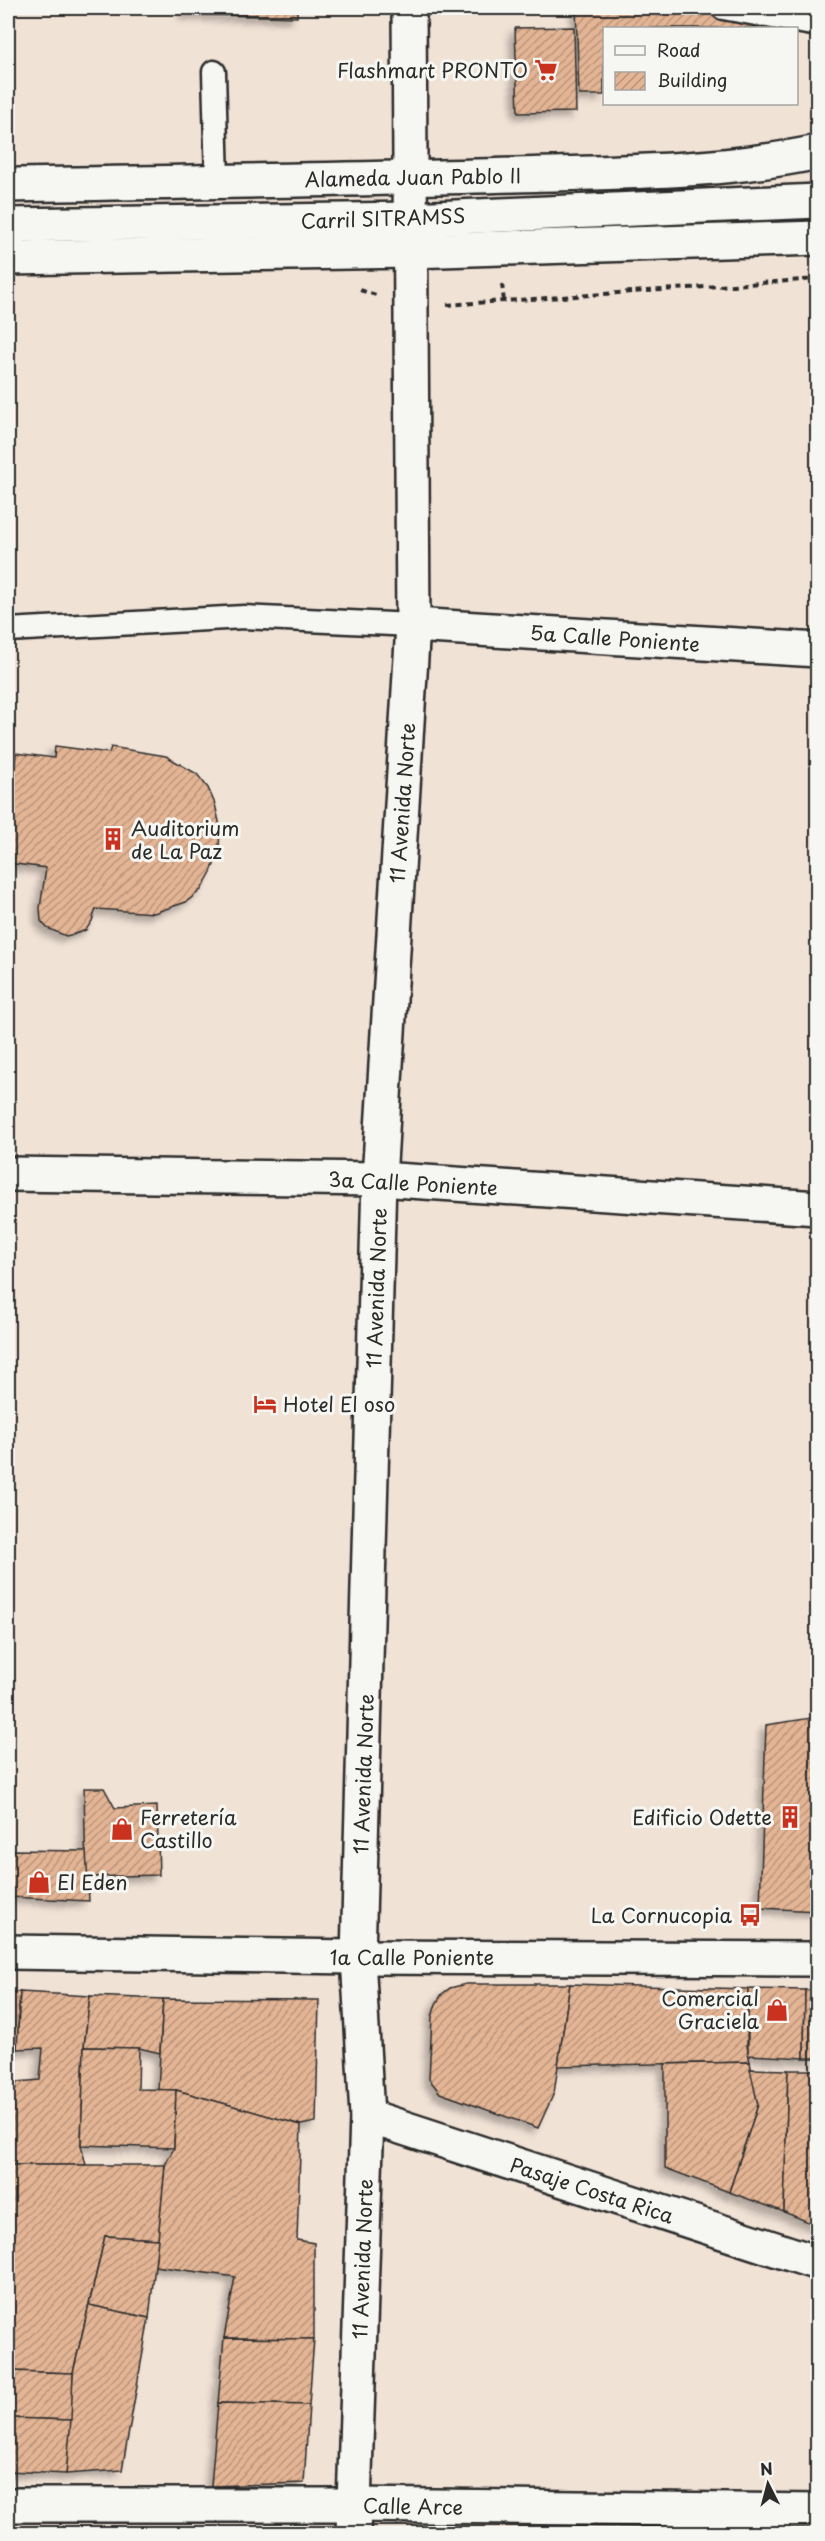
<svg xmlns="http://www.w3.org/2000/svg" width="825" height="2541" font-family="'Playpen Sans',sans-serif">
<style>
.building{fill:url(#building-hatch);stroke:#2b2b2b;stroke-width:1.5;filter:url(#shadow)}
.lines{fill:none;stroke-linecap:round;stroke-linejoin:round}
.service-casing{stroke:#2b2b2b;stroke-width:27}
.minor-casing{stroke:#2b2b2b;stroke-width:38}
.tertiary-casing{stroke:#2b2b2b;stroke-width:38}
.secondary-casing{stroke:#2b2b2b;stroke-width:38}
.primary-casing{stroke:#2b2b2b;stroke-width:38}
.path{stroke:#2b2b2b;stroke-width:4;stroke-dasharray:6 4.5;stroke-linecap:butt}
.service{stroke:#f6f6f2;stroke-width:22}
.minor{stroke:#f6f6f2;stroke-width:33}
.tertiary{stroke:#f6f6f2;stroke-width:33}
.secondary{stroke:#f6f6f2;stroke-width:33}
.primary{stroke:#f6f6f2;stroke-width:33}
.labels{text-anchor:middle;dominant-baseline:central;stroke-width:6;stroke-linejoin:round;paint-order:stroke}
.poi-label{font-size:20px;fill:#2b2b2b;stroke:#f6f6f2;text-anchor:end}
.street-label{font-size:20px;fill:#2b2b2b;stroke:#f6f6f2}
</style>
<defs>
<pattern id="building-hatch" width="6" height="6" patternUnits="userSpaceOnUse" patternTransform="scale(1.5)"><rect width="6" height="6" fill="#e4b595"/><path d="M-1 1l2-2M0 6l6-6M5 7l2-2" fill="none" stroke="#b9937a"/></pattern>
<filter id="shadow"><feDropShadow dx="-5.5" dy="5.5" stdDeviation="3" flood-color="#0004"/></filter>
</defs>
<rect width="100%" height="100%" fill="#f1e2d6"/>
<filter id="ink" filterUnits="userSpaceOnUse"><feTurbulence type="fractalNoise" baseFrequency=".0167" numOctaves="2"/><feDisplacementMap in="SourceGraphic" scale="12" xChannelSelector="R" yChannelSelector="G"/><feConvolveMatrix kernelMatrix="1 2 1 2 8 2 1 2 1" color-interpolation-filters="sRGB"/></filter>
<g filter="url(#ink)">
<g class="building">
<path d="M185 8H297V17L185 14Z"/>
<path d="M576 8H778L779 28H604V95H579Z"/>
<path d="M574 27 576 112 518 113 515 28Z"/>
<path d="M55 746 109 753 111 747 166 756 197 774 208 788 215 804 220 826 219 852 211 872 201 890 186 902 154 913 96 909 92 921 86 930 78 933 66 936 47 928 41 921 40 908 46 868 8 863V791H11L16 753 54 758Z"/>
<path d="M818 1717V1911L760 1908 766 1725Z"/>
<path d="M84 1788H104L115 1808 157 1806 159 1875 86 1877Z"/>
<path d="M10 1850 86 1851 89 1901 9 1897Z"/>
<path d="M466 1984H570L554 2093 538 2128 440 2093 429 2079 432 2017 436 2004 442 1994 450 1988Z"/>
<path d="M570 1984 748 1989 747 2046 750 2062 558 2066Z"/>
<path d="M748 1989 805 1990 804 2058 748 2055Z"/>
<path d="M805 1990H818V2058H804Z"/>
<path d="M8 1992H20L17 2049H8Z"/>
<path d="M20 1992 90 1996 84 2047 81 2145 86 2165H9L13 2097 17 2082 40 2080 43 2048 17 2049Z"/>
<path d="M90 1996 163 1999 160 2053 139 2048 84 2047Z"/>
<path d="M163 1999 319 2000 316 2122 301 2125 176 2090H158Z"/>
<path d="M84 2047 139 2048 138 2089 176 2090 174 2148 81 2145Z"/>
<path d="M750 2062 758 2105 729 2192 665 2168V2064Z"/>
<path d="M750 2069 788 2070 784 2212 729 2192 758 2105Z"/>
<path d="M788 2070H818V2226L784 2212Z"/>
<path d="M176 2090 301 2125 297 2240 314 2243V2339L224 2338 235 2277 155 2266 165 2165 174 2148Z"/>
<path d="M8 2097H13L11 2137H8Z"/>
<path d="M9 2165H165L158 2239 105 2236 73 2373 8 2371Z"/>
<path d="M105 2236 158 2239 149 2318 89 2305Z"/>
<path d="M89 2305 149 2318 122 2470 66 2474 73 2373Z"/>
<path d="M224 2338 314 2339 309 2405 218 2403Z"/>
<path d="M8 2371 73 2373 71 2420 8 2418Z"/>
<path d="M218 2403 309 2405 304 2483 211 2486Z"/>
<path d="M8 2418 71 2420 66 2474 8 2471Z"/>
</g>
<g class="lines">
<g class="service-casing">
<g id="service">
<path d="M723 8 818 25"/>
<path d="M214 72 217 182"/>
<path d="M8 630 244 617 413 625"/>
</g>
</g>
<g class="minor-casing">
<g id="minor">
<path d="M413 625 818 650"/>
<path d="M367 2116 818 2263"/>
<path d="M8 2505H353L818 2511"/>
</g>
</g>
<g class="tertiary-casing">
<path id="tertiary" d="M8 1174 379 1179 818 1208"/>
</g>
<g class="secondary-casing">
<g id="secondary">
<path d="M8 1952 358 1957 818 1959"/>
<path d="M353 2534 367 2116 358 1957 379 1179 413 625 409 8"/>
</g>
</g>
<g class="primary-casing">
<g id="primary">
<path d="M8 185C177 182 346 180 515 175 616 172 718 173 818 152"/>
<path d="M8 225 410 219 818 201"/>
<path d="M8 258 411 251 818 238"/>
</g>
</g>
<g class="path">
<path d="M502 284 504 302"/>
<path d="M360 290 376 295"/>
<path d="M447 305 818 279"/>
</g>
<use href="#service" class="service"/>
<use href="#minor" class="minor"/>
<use href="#tertiary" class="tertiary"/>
<use href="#secondary" class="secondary"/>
<use href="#primary" class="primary"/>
</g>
</g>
<defs>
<g id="supermarket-bare" transform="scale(1.8)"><path d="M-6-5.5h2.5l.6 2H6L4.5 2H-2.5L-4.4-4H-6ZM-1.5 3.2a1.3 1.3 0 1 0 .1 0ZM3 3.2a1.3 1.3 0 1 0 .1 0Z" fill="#c8321e" stroke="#f6f6f2" stroke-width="2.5" paint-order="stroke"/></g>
<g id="building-bare" transform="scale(1.8)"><path d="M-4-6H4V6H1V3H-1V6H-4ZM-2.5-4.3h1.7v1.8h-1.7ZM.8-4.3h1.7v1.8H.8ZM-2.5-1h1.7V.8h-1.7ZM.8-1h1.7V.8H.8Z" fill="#c8321e" stroke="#f6f6f2" stroke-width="2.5" paint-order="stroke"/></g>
<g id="hotel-bare" transform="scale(1.8)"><path d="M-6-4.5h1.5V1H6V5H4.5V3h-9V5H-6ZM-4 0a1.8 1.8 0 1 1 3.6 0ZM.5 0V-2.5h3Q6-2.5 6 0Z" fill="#c8321e" stroke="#f6f6f2" stroke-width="2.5" paint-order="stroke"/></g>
<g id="shop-bare" transform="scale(1.8)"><path d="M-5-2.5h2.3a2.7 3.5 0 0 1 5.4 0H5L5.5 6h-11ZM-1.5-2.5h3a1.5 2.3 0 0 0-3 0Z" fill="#c8321e" stroke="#f6f6f2" stroke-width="2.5" paint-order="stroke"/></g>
<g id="bus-bare" transform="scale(1.8)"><path d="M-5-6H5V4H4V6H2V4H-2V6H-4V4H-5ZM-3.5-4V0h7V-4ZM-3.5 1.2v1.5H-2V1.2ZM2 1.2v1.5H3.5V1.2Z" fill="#c8321e" stroke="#f6f6f2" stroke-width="2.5" paint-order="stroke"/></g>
</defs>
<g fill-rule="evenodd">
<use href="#supermarket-bare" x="546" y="70"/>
<use href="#building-bare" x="113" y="839"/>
<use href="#hotel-bare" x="265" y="1404"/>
<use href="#building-bare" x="790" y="1817"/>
<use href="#shop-bare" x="122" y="1829"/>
<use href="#shop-bare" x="39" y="1882"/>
<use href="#bus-bare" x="750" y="1915"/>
<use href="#shop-bare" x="777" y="2010"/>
</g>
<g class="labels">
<g class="poi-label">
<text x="528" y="70">Flashmart PRONTO</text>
<text x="131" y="828" text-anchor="start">Auditorium<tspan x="131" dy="23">de La Paz</tspan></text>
<text x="283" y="1404" text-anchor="start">Hotel El oso</text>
<text x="140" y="1817" text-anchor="start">Ferretería<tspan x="140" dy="23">Castillo</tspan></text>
<text x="772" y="1817">Edificio Odette</text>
<text x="57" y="1882" text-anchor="start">El Eden</text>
<text x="732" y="1915">La Cornucopia</text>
<text x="759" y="1998">Comercial<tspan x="759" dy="23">Graciela</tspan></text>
</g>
<g class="street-label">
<text transform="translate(413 177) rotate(-1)">Alameda Juan Pablo II</text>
<text transform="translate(383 218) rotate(-2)">Carril SITRAMSS</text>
<text transform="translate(615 638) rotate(4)">5a Calle Poniente</text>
<text transform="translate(402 803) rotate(-86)">11 Avenida Norte</text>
<text transform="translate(413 1183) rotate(3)">3a Calle Poniente</text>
<text transform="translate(376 1288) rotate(-88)">11 Avenida Norte</text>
<text transform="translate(363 1774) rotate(-88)">11 Avenida Norte</text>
<text x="412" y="1957">1a Calle Poniente</text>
<text transform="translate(592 2190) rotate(18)">Pasaje Costa Rica</text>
<text transform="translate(362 2259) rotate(-88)">11 Avenida Norte</text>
<text transform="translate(413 2506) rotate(1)">Calle Arce</text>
</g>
</g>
<rect width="825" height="2541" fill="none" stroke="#f6f6f2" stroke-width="30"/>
<rect x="15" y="15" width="795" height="2511" fill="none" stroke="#2b2b2b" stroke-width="2" filter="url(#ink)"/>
<rect x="603" y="27" width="195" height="78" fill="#f6f6f2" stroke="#a5a5a2" stroke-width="1.5"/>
<rect x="615" y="46" width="30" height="9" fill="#f6f6f2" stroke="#a5a5a2" stroke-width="1.5"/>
<text x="657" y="57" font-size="18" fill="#2b2b2b">Road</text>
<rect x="615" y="72" width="30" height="18" fill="url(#building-hatch)" stroke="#a5a5a2" stroke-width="1.5"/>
<text x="657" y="87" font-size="18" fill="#2b2b2b">Building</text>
<g transform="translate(768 2484) rotate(354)" stroke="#f6f6f2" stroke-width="4.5" paint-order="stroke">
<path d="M0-4.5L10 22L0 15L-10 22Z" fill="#2b2b2b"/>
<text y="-9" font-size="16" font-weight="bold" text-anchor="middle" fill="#2b2b2b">N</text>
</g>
</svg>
